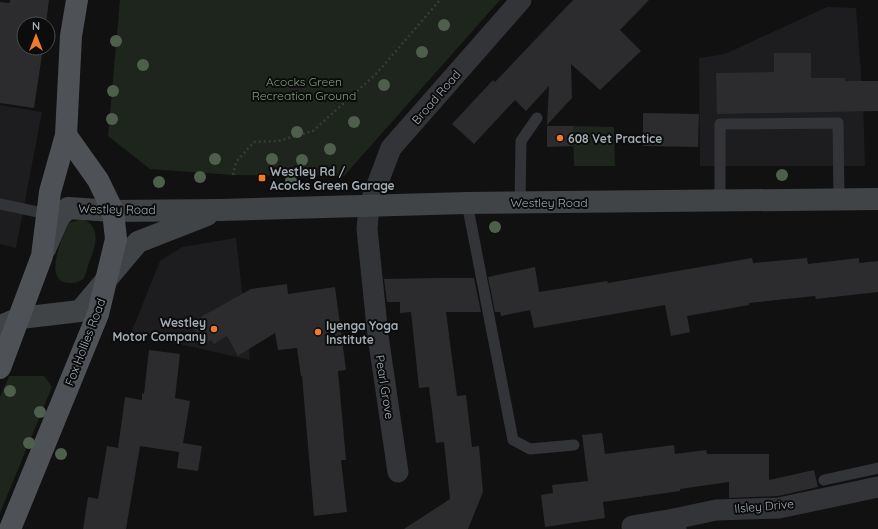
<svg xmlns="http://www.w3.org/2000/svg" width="878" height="529" font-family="Quicksand,sans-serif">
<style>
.built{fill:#1d1d1f}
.green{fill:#1e251d}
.building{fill:#2c2c2e}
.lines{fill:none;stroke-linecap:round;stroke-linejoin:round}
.path{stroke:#383b3e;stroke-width:2.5;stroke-dasharray:2 3;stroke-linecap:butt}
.service{stroke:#323437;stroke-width:11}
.minor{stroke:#323437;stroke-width:21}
.secondary{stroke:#404447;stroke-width:22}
.primary{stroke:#4e5256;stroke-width:22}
.tree{fill:#4e5f4b}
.poi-dot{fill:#f0792a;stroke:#0c0c0d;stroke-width:1.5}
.labels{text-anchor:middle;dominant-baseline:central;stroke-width:4;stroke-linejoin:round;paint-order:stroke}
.park-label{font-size:12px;fill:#809e79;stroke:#0c0c0d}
.street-label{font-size:12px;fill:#a2acb3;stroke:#0c0c0d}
.poi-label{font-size:12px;font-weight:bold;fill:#a2acb3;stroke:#0c0c0d;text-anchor:start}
</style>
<rect width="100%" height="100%" fill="#111112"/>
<g class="built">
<path d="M827 7 856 8 863 101 865 166H700L699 58 725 54Z"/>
<path d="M0 105 42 112 16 248 0 244Z"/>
<path d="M236 238 250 360 131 333 160 261 182 247Z"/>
</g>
<g class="green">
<path d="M120 0H500L344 176 233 175 150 169 108 136Z"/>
<path d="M573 126 614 127 615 166H574Z"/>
<path d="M82 219C103 227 95 248 89 263 87 268 86 274 84 278 81 282 74 283 70 283 41 283 63 237 68 223Z"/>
<path d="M9 376H44L52 387 0 513V397Z"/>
</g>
<g class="building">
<path d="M10 0H49L46 24H24V48H43L34 108 0 103V2L10 3Z"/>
<path d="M573 0H649L620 30 641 51 600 90 571 64 572 98 547 125 549 86 526 111 515 100 474 144 452 124 493 80 495 82Z"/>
<path d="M774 53H811V78H845V81H878V111L717 114 716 73 774 72Z"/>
<path d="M643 113 699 114 698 147 643 146Z"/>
<path d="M547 126H573V146L547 147Z"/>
<path d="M752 258 753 263 807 258 808 264 859 258V263L878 261V292L816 299 815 296 749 303V305L687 316 690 332 671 336 665 305 534 328 530 310 501 316 500 312H495L488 277 535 267 539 292 607 281 608 283Z"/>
<path d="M438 278H474L481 312H446L457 396 466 395 472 447 479 446 483 492 468 529H404L450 499 444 442 436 443 429 387 419 388 411 312 400 313V302H387L384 279Z"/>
<path d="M287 284 288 294 335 287 346 370 338 371 346 460H341L347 512 314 516 302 376H301L297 348 278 350 275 333 238 356 227 336 214 344 211 340 203 345 190 323 251 289Z"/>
<path d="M149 350 180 354 175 398 190 401 183 443 202 446 198 471 177 468 179 452 140 446 126 529H83L88 497 98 499 107 446 118 448 125 397 142 400V393L144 394Z"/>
<path d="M602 433 605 454 674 445 675 454 706 450 707 454H769V480L814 470 818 487 778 496 729 498V482L680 489V491L603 502 605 518 545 527 541 495 553 493 552 485 588 481 582 435Z"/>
</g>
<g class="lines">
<path class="path" d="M233 175 236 162 254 142 278 141 313 131 377 73 440 0"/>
<g class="service">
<path d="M720 201V124L838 123 839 200"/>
<path d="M467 203 513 440 530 449 574 445"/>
<path d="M520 203 521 141 537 118"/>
<path d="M0 204 47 214"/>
<path d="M824 480 878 468"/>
</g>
<g class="minor">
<path d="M398 472 378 336 367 229 369 206 391 148 521 0"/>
<path d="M674 519 716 510 779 508 878 487"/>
<path d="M632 526 674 519 676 529"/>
</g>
<g class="secondary">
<path d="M45 249 59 217 68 208 113 211 220 210 467 203 878 199"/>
<path d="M0 326 20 318 80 311 138 242 207 215"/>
</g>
<g class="primary">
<path d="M0 368 42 256 50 192 66 135 71 36 77 0"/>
<path d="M10 529 98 314 116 239 113 211 98 180 66 135"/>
</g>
</g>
<g class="tree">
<circle cx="444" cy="25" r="6"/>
<circle cx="116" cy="41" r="6"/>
<circle cx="422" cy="52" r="6"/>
<circle cx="143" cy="65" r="6"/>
<circle cx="384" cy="85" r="6"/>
<circle cx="113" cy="91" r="6"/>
<circle cx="112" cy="119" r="6"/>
<circle cx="354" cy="122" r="6"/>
<circle cx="297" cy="132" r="6"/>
<circle cx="330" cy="149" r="6"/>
<circle cx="215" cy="159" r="6"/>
<circle cx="272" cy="159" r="6"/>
<circle cx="302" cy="160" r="6"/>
<circle cx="782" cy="175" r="6"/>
<circle cx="200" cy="177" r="6"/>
<circle cx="291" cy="181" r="6"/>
<circle cx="159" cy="182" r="6"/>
<circle cx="495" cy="227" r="6"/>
<circle cx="10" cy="391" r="6"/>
<circle cx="40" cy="412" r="6"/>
<circle cx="29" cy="443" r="6"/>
<circle cx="61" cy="454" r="6"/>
</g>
<g class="poi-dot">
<circle cx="560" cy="138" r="4"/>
<rect x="258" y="174" width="8" height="8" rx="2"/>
<circle cx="214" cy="329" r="4"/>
<circle cx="318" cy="332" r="4"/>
</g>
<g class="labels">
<g class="park-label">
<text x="304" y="81">Acocks Green<tspan x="304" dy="14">Recreation Ground</tspan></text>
</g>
<g class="street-label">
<text transform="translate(436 97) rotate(-49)">Broad Road</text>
<text x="549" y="202">Westley Road</text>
<text transform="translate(117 209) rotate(1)">Westley Road</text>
<text transform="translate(85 342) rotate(-69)">Fox Hollies Road</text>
<text transform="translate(385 387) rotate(81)">Pearl Grove</text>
<text transform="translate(764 506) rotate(-5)">Ilsley Drive</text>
</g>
<g class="poi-label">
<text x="568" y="138">608 Vet Practice</text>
<text x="270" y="171">Westley Rd /<tspan x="270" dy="14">Acocks Green Garage</tspan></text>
<text x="206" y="322" text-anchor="end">Westley<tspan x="206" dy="14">Motor Company</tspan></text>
<text x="326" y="325">Iyenga Yoga<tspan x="326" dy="14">Institute</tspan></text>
</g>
</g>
<g transform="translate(36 36)"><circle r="19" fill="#0c0c0d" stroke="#484c4f"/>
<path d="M0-3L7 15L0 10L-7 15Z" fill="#f0792a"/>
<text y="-6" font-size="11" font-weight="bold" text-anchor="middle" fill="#a2acb3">N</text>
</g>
</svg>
